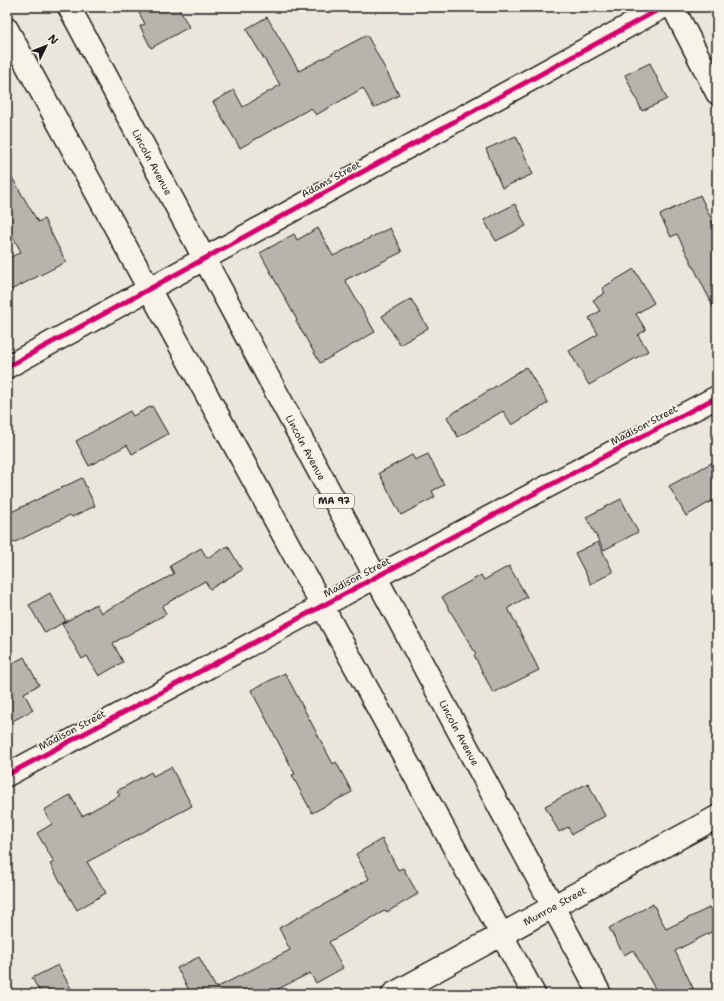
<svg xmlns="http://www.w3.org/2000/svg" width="724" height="1001" font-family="'Shantell Sans',sans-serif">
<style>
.building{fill:#b6b4ac;stroke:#1c1c1c}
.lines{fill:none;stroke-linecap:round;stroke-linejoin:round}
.minor-casing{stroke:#1c1c1c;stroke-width:25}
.major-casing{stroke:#1c1c1c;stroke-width:25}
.minor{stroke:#f7f3e8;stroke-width:22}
.major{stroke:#f7f3e8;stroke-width:22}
.cycleway-casing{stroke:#f7f3e8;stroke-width:8}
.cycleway{stroke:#d6006c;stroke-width:5}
.labels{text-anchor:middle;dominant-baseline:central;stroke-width:3.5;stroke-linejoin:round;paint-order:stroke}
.shield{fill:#f7f3e8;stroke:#5e5c59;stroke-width:1}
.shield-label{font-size:9px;font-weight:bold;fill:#1c1c1c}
.street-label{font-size:10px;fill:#1c1c1c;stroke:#f7f3e8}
</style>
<rect width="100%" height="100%" fill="#eae6dc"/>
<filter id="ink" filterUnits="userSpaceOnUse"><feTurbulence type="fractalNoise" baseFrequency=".025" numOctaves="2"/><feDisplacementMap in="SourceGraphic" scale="8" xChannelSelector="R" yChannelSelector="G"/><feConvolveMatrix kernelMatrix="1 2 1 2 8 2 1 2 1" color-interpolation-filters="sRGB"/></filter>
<g filter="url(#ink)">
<g class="building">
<path d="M136 7H178L189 27 151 48 140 26 145 24Z"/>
<path d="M267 17 299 71 367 35 399 95 374 108 363 88 316 115 311 108 240 148 213 102 234 90 243 107 280 85 246 29Z"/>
<path d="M650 63 667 99 642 111 625 75Z"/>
<path d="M516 136 533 174 502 188 486 149Z"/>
<path d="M7 169 38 222 44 219 66 262 7 292V259L21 252 11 233H7Z"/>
<path d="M700 195 717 231V314L677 234 671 237 660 215Z"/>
<path d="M515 204 526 226 496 241 484 220Z"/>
<path d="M318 228 333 256 390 228 402 252 345 280 375 332 320 363 296 321 297 320 260 253 294 234 297 240Z"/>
<path d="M634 269 654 303 636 314 646 330 638 335 648 351 589 385 569 351 598 334 589 318 600 311 593 300 605 293 602 288Z"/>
<path d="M411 299 428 328 400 345 382 316Z"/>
<path d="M526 367 548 403 512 425 503 411 458 437 447 417Z"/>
<path d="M152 406 168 434 132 454 127 445 89 466 76 441 130 411 133 416Z"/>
<path d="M428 454 444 485 432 491 435 497 401 515 379 473 412 455 415 460Z"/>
<path d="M717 460V498L686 516 669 486Z"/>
<path d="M82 478 95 506 72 517 70 515 7 546V514Z"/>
<path d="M621 499 638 532 604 550 586 517Z"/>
<path d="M598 542 613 572 591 584 575 553Z"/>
<path d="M228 546 242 570 210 589 205 581 162 606 166 614 113 643 123 662 99 676 87 656 82 659 62 624 96 604 101 613 174 574 170 566 201 548 207 558Z"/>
<path d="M509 566 527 597 508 608 539 670 493 693 474 655 476 654 442 597 481 575 484 580Z"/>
<path d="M50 593 66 621 45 633 29 605Z"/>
<path d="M24 657 39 685 24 693 33 710 7 724V661L9 665Z"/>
<path d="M285 673 333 764 336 762 352 792 312 813 292 775 295 774 251 690Z"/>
<path d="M171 767 192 806 87 862 106 893 77 910 50 864 54 862 37 833 52 824 44 810 70 795 82 816 120 795 117 791 151 772 153 776Z"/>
<path d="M588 783 605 816 572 834 568 827 559 832 545 806Z"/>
<path d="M382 839 398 870 403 868 418 894 387 912 386 910 329 942 343 968 316 983 310 973 268 994H191L177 968 199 957 216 988 290 950 279 928 317 907 318 908 369 879 356 854Z"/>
<path d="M653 904 666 929 717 904V929L675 951 696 994H658L633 950 624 955 609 928Z"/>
<path d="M58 965 74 994H41L32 978Z"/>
</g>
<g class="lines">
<g class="minor-casing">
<g id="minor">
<path d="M673 7 717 93"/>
<path d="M7 367 663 7"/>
<path d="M7 775 376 577 717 397"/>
<path id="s1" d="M393 994 717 817"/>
</g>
</g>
<g class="major-casing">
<g id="major">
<path id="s2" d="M69 7 600 994"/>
<path d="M7 29 534 994"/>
</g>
</g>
<use href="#minor" class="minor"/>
<use href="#major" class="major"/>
<g class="cycleway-casing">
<g id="cycleway">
<path d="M7 367 663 7"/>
<path d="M7 775 376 577 717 397"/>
</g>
</g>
<use href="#cycleway" class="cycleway"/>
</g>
</g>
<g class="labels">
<rect class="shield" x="314" y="494" width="40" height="14" rx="3"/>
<g class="shield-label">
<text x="334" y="501">MA 97</text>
</g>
<g class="street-label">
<text stroke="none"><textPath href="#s2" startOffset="176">Lincoln Avenue</textPath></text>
<text transform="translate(331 179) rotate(-29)">Adams Street</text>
<text transform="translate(644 425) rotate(-28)">Madison Street</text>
<text stroke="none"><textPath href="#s2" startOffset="500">Lincoln Avenue</textPath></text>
<text transform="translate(357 577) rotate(-28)">Madison Street</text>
<text transform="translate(72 730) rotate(-28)">Madison Street</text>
<text stroke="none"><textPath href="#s2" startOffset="824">Lincoln Avenue</textPath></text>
<text stroke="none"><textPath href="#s1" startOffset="184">Munroe Street</textPath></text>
</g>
</g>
<rect width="724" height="1001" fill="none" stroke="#f7f3e8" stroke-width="24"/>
<rect x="12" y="12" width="700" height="977" fill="none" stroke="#1c1c1c" stroke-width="1.5" filter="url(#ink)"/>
<g transform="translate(46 46) rotate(47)" stroke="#f7f3e8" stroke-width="3" paint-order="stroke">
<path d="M0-3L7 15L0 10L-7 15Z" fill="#1c1c1c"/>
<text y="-6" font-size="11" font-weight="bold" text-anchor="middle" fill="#1c1c1c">N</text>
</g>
</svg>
